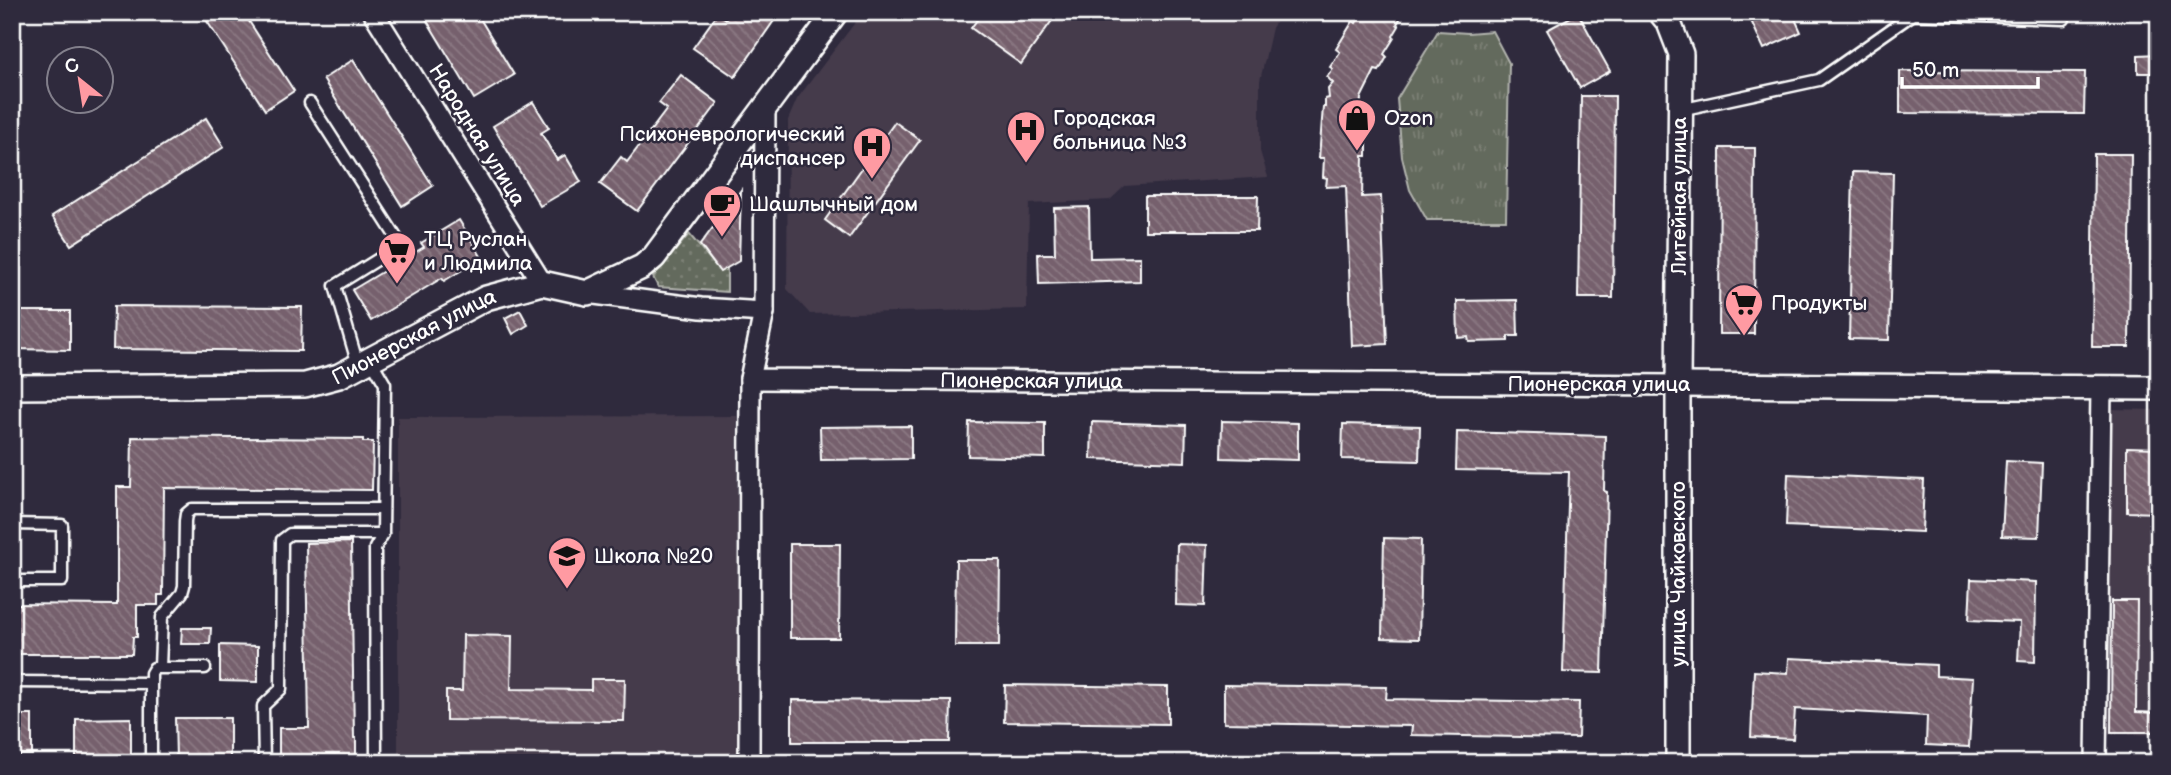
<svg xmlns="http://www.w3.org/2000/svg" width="2171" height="775" font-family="'Balsamiq Sans',sans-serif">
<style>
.built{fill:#443a4b}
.grass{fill:url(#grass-dots);stroke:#b2b4ae;stroke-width:2}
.park{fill:url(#park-tufts);stroke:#b2b4ae;stroke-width:2}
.building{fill:url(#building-back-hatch);stroke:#fff;stroke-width:2}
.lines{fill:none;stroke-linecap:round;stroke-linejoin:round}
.service-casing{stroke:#fff;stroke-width:15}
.minor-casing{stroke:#fff;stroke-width:24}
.tertiary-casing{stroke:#fff;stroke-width:28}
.service{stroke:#2f2a3d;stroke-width:10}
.minor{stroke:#2f2a3d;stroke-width:19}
.tertiary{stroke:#2f2a3d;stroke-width:23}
.labels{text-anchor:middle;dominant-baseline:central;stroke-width:5;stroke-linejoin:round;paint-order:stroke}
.poi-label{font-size:21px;fill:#fff;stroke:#2f2a3d;text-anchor:start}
.street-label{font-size:21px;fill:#fff;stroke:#2f2a3d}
</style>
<defs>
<pattern id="grass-dots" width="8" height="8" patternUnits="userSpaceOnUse" patternTransform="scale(1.75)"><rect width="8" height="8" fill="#646a5d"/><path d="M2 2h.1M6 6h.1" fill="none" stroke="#7b8075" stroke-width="1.8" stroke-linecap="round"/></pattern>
<pattern id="park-tufts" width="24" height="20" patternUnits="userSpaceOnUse" patternTransform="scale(1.75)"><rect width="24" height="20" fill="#646a5d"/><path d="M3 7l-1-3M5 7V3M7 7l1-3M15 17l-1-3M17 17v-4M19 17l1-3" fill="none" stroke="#7b8075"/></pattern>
<pattern id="building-back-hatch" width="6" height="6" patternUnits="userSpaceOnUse" patternTransform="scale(1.75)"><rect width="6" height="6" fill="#76616d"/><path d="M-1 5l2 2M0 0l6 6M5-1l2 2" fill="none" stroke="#8b7983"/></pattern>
</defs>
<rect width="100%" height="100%" fill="#2f2a3d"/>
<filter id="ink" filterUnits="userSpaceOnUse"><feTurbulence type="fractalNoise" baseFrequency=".0143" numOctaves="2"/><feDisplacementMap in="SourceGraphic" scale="14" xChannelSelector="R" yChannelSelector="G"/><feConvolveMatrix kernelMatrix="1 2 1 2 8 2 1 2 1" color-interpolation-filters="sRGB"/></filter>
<g filter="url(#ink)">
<g class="built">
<path d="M863 12H1282L1272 28 1260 81V151L1268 177 1125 186 1110 200 1029 204 1027 309 810 314 787 289 788 120 797 99Z"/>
<path d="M2111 409 2159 410V735L2107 734Z"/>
<path d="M737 416V763H398V417Z"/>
</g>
<path class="grass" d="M689 234 720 271 727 268V292L658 287 653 277Z"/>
<path class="park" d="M1438 31 1468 33 1492 31 1509 63 1506 220H1427L1410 190 1402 157 1397 99Z"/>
<g class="building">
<path d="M201 12H243L294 91 265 110Z"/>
<path d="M437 12H476L514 75 474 99 426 19Z"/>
<path d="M731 12H780L735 77 693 48 718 13 726 19Z"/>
<path d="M983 12H998L1008 20 1013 12H1058L1021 64 971 28Z"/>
<path d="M1362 12H1404L1397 24 1399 26 1393 36 1394 38 1384 54 1387 57 1379 71 1375 70 1361 98 1360 117H1365L1364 136H1367V156H1363L1362 197 1381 196 1387 344 1352 346 1346 186 1326 187 1327 178 1323 177 1324 158H1319L1323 107H1325V99L1329 98 1328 89 1333 83 1327 77 1333 69 1330 67 1340 52 1336 49 1353 21 1356 23Z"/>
<path d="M1747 12H1792L1801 32 1764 49Z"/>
<path d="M1578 13 1610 71 1580 88 1547 30Z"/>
<path d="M2159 54V73H2138V55Z"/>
<path d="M353 60 433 186 402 206 323 79Z"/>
<path d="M1900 71 2085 72 2084 114 1900 113Z"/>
<path d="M681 75 718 103 637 211 600 184 621 157 627 162 667 109 659 103Z"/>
<path d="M1581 96H1615L1613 298H1578Z"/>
<path d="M533 102 549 128 541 133 557 160 565 155 581 182 540 206 493 126Z"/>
<path d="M206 118 224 147 71 245 52 216Z"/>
<path d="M895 122 920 140 849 238 825 220Z"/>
<path d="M1720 148H1755L1754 334H1719Z"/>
<path d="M2094 154H2131L2129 347H2092Z"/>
<path d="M1853 172 1893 173 1889 340 1849 339Z"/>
<path d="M741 190 739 261 720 272 700 245Z"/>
<path d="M1145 196H1258L1257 231H1145Z"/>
<path d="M1089 207 1090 258 1140 257V281L1039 284 1038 254H1055L1054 208Z"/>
<path d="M459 220 482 258 444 281 442 278 371 321 352 290 424 247 421 243Z"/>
<path d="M1517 300 1518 336H1508V341L1469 342 1468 337 1458 338 1457 301Z"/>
<path d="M114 306 302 307 301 351 113 349Z"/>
<path d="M520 310 528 325 513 334 505 318Z"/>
<path d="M12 311H70V350L12 349Z"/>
<path d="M1222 421 1298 423V460L1221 458Z"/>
<path d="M969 422 1045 423V458L968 456Z"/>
<path d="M1092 422 1186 425 1185 462 1091 459Z"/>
<path d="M1343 424 1420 426 1419 461 1342 459Z"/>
<path d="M911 426V459L821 460 820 427Z"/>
<path d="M1457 432 1605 436 1604 491 1607 492 1602 673 1563 672 1569 472 1456 470Z"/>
<path d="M132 437 363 439V442H373L372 490 164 488 163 595H158V605H137V637H133L132 654H12V604L117 605V487H131Z"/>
<path d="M2127 447 2159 448V513L2127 512Z"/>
<path d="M2006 461 2042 463 2039 537 2002 536Z"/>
<path d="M1788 474 1924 480 1922 532 1786 526Z"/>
<path d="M1384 538 1421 539 1419 639 1382 638Z"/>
<path d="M351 542 354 738H356V758L279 761V728H309L306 543Z"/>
<path d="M790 544H840L839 638H790Z"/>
<path d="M1177 544 1207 545 1205 606 1176 605Z"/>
<path d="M956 560H1000L999 646H955Z"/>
<path d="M1971 579 2036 582 2035 662 2018 661 2020 622 1969 620Z"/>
<path d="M2112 601H2137L2136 712 2159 713V732H2111Z"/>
<path d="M182 628H211L210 644H181Z"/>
<path d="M463 635 512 636 511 689 591 690V679H625L624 721 446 720V691H462Z"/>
<path d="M220 645 258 646V682L220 681Z"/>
<path d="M1789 658 1936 665V676L1973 678 1969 747 1926 745 1927 716 1795 709 1793 739 1751 737 1754 671 1788 673Z"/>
<path d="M1005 685 1168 687V724L1004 722Z"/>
<path d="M1224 685 1387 687 1386 699 1579 702 1578 738 1411 735 1412 726 1224 723Z"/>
<path d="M792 700 951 701 950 742H792Z"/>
<rect x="12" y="715" width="20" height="40"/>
<path d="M131 718V758L76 759V719Z"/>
<path d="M175 718H230V758L176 759Z"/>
</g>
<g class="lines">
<g class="service-casing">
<g id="service">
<path d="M310 103 401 245 335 286 358 365"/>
<path d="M1680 110 1819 80 1913 14 2064 19"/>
<path d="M371 360 385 384 383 534"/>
<path d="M12 524 62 525V581H12"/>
<path d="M160 667 162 617 182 593 184 586 185 521 186 514 192 509H383"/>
<path d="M12 682 151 683V763"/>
<path d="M151 683V673L154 668H205"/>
<path d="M264 763 263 706 281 689 282 540 290 534H383L375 548 376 763"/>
</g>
</g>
<g class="minor-casing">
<g id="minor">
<path d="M373 12 542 283"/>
<path id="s1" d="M765 109 764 312 750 379 1678 385"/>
<path d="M587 293 701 308 764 312"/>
<path d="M749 763 750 379"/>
<path d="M2096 763 2101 388"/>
</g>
</g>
<g class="tertiary-casing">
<g id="tertiary">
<path d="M1660 12 1669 23 1681 54 1678 385V763"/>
<path d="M1678 385 2159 388"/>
<path id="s2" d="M12 387 305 385 339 376 486 298 542 283 587 293 642 267 654 257 836 12"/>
</g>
</g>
<use href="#service" class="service"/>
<use href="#minor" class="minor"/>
<use href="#tertiary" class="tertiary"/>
</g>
</g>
<defs>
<g id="shop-pin" transform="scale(2.0125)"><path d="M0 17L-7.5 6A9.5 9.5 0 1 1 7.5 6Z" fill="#ff9aa2" stroke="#2f2a3d"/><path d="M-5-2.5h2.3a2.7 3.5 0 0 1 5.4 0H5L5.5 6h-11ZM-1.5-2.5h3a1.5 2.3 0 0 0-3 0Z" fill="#111"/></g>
<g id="hospital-pin" transform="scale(2.0125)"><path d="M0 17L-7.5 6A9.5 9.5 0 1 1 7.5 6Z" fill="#ff9aa2" stroke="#2f2a3d"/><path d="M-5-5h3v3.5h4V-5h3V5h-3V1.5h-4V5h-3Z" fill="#111"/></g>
<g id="cafe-pin" transform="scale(2.0125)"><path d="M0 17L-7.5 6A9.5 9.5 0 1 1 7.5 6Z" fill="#ff9aa2" stroke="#2f2a3d"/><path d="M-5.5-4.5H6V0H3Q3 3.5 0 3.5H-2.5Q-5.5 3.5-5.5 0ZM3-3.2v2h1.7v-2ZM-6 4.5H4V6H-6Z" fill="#111"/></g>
<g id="supermarket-pin" transform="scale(2.0125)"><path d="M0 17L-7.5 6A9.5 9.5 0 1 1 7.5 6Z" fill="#ff9aa2" stroke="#2f2a3d"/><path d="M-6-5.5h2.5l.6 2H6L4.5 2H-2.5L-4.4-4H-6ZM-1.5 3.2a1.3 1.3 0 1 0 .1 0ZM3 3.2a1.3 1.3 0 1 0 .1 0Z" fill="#111"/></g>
<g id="school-pin" transform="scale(2.0125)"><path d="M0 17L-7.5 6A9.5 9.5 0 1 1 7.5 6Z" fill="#ff9aa2" stroke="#2f2a3d"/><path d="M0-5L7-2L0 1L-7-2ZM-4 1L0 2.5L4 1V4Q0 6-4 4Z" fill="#111"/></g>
</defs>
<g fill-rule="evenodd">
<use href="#shop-pin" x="1357" y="118"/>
<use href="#hospital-pin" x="1026" y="130"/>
<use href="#hospital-pin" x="872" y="146"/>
<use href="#cafe-pin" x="722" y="204"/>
<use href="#supermarket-pin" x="397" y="251"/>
<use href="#supermarket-pin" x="1744" y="303"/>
<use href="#school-pin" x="567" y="556"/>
</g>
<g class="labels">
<g class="poi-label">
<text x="1053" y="118">Городская<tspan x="1053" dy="24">больница №3</tspan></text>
<text x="1384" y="118">Ozon</text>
<text x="845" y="134" text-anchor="end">Психоневрологический<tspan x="845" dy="24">диспансер</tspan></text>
<text x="749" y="204">Шашлычный дом</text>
<text x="424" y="239">ТЦ Руслан<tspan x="424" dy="24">и Людмила</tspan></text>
<text x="1771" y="303">Продукты</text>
<text x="594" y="556">Школа №20</text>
</g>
<g class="street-label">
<text transform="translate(477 135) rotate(58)">Народная улица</text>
<text transform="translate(1679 196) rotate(-90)">Литейная улица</text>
<text stroke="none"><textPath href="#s2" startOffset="413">Пионерская улица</textPath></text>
<text stroke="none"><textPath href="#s1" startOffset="553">Пионерская улица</textPath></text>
<text x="1599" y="384">Пионерская улица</text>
<text transform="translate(1678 574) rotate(-90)">улица Чайковского</text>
</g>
</g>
<rect width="2171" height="775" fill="none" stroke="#2f2a3d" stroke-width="42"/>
<rect x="21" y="21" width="2129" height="733" fill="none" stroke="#fff" stroke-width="2.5" filter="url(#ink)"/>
<g transform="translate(80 80) rotate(330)"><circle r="33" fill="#2f2a3d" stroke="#827f8b" stroke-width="2"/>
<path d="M0-5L12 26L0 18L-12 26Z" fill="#ff9aa2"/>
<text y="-10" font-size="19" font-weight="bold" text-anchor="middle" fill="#ffffff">С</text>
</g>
<path d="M1902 77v10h136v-10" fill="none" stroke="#ffffff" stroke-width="3.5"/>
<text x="1912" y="77" font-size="21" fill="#ffffff" stroke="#2f2a3d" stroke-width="5" paint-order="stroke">50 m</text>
</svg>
